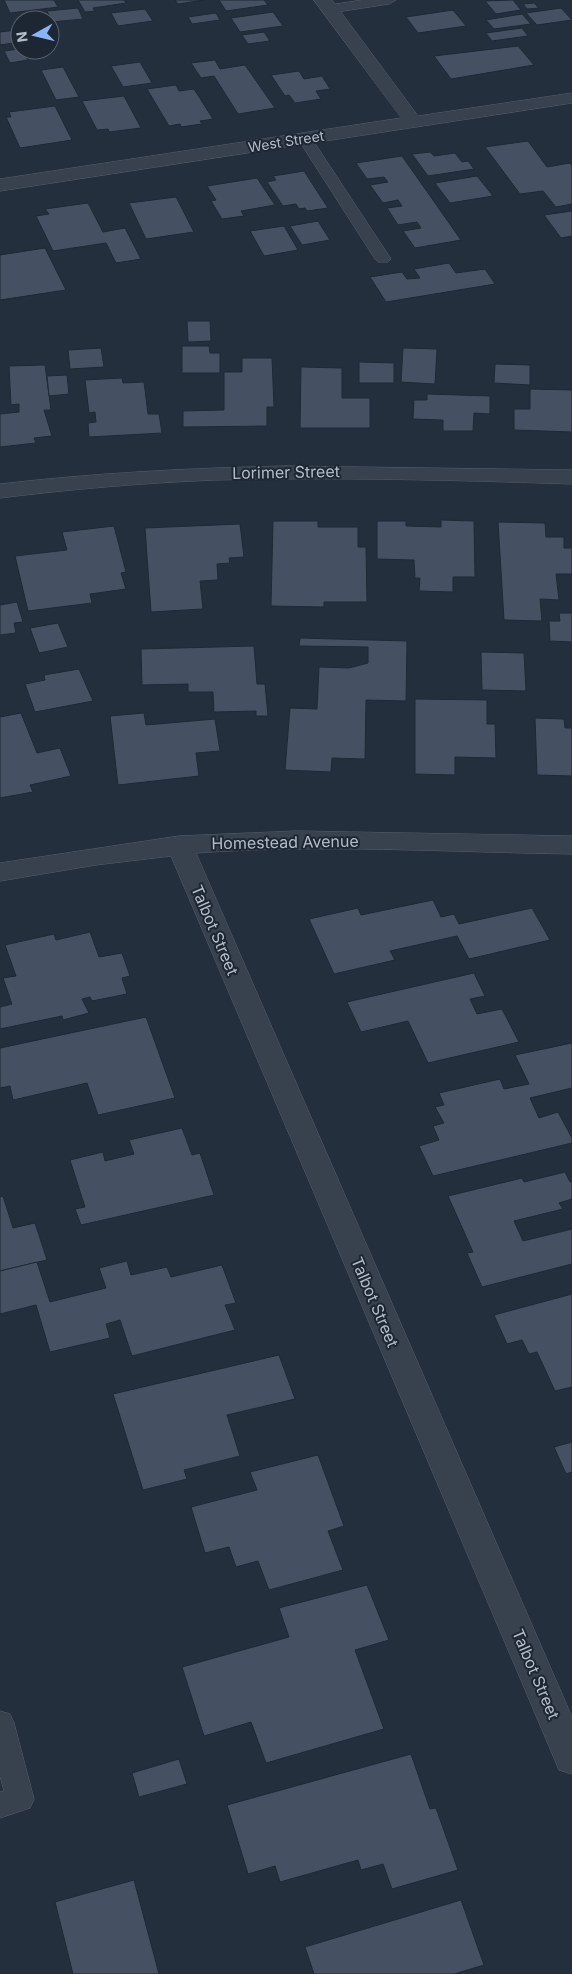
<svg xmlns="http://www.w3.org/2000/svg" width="572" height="1974" font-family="Inter,sans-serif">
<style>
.building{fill:#455162;stroke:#1f2835}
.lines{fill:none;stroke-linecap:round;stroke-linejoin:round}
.service-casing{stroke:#565f6c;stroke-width:1}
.minor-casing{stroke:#565f6c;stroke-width:1}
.service{fill:#38414e;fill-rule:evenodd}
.minor{fill:#38414e;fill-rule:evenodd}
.labels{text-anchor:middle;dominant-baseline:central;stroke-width:4;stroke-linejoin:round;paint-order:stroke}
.far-street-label{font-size:14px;fill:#b4bcc9;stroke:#1d2633}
.street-label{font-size:16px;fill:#b4bcc9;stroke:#1d2633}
</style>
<rect width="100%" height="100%" fill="#242f3e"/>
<g class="building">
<path d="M4 0H54L58 7 10 13Z"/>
<path d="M78 0H124L126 3 93 8 95 11 85 12Z"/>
<path d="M175 0H205L178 4Z"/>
<path d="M219 0H264L268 5 226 11Z"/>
<path d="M513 0 521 10 496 14 485 1Z"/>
<path d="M534 3 539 8 527 9 523 4Z"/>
<path d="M78 8 83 19 52 22 47 11Z"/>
<path d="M561 8 572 20 537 25 526 13Z"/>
<path d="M145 9 153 21 118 26 111 13Z"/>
<path d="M453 10 466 26 418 33 406 17Z"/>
<path d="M273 12 283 26 240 32 231 18Z"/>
<path d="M216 13 220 20 192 24 188 17Z"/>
<path d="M522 14 531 24 494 29 486 20Z"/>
<path d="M522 28 528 36 492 41 486 33Z"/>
<path d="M17 30 20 42 0 45V32Z"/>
<path d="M264 32 270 41 248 44 242 35Z"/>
<path d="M518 46 534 65 451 79 434 56Z"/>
<path d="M20 49 28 60 10 63 4 51Z"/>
<path d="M215 60 220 69 245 65 275 108 238 114 214 76 201 78 191 63Z"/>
<path d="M140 62 152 83 123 87 111 66Z"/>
<path d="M63 67 79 97 56 100 41 70Z"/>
<path d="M299 71 304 79 322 76 330 89 316 91 321 99 295 103 289 95 285 96 271 75Z"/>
<path d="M176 85 179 91 194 89 213 119 200 121 202 124 181 127 180 124 169 126 147 89Z"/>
<path d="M124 96 141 128 109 132 108 129 97 130 82 101Z"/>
<path d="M55 106 72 140 20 148 6 117H11L9 112Z"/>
<path d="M528 141 547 167 570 163 572 166V204L556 207 543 191 520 194 485 147Z"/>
<path d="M430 152 434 156 455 153 462 162 468 161 474 169 428 176 412 154Z"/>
<path d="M402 156 461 240 415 248 403 231 421 228 417 222 398 225 387 208 402 206 398 200 383 203 370 185 388 182 384 177 367 179 356 163Z"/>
<path d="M304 171 328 208 307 211 305 208 299 209 296 204 283 206 267 182 276 180 273 176Z"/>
<path d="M477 176 493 196 450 203 435 183Z"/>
<path d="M257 178 275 205 241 211 244 216 222 219 211 201 216 200 207 186Z"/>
<path d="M176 197 194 232 146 239 129 203Z"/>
<path d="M88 203 103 232 125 228 141 259 116 263 106 243 53 251 36 216 49 214 45 209Z"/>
<path d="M572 211V236L561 238 544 215Z"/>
<path d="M318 221 330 240 302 245 290 226Z"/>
<path d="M284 226 298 250 264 256 250 231Z"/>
<path d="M45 248 66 290 0 300V255Z"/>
<path d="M449 263 456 273 485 269 495 284 386 302 370 277 402 272 407 279 420 278 414 269Z"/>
<path d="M187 321H210L211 341 188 342Z"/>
<path d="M182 346H209L210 353H220V373H182Z"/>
<path d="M101 348 104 367 70 369 68 350Z"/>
<path d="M403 348 437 349 435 384 401 382Z"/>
<path d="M242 358H272L274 407H267V426L183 427V411L224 410V372H242Z"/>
<path d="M359 362 394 363V383H359Z"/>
<path d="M495 364 530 365V385L494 383Z"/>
<path d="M45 365 51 410H44L52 436 34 438 36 443 0 447V414L19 412V404L11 405 9 366Z"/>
<path d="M301 367 342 368V398H370V428H300Z"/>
<path d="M67 375 69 394 49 396 47 376Z"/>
<path d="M122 378 123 383 144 382 148 414H159L162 433 89 437 88 423 96 422 95 412 89 413 85 380Z"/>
<path d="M530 389 572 390V432L514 430V409H530Z"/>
<path d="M427 394 490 396V414L474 413 473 431H443V420L413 419 414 400H427Z"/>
<path d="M441 520 474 521 475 577H453V592L419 591 420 578H415L414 560 377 559V521H406V526L441 527Z"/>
<path d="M273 521H318V527H358V547H366L367 602H324V607L271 606Z"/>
<path d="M498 522 545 523 546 537H564V548H572V574H556L559 600 540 599 542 621 504 620Z"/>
<path d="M240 524 244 557 229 558 230 563 217 564 218 580 200 581 203 609 151 612 145 528Z"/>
<path d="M114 526 126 572 121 573 126 589 90 594 92 603 28 611 15 556 67 550 62 532Z"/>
<path d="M17 602 23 622 14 623 16 633 0 635V605Z"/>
<path d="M559 613H572V642L550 641 549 621H560Z"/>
<path d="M58 623 68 647 39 653 30 628Z"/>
<path d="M300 638 407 641 406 701 366 700 365 759 332 758 331 772 285 770 290 708 317 709 319 667 349 668 368 663V647L299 646Z"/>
<path d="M254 646 257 684H265L268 716H256V711L214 712 213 692H188V684L142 685 141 649Z"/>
<path d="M481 652 524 653 526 691 482 690Z"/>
<path d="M79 669 93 701 35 712 25 684 45 680 44 675Z"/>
<path d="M415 699 487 700V724H495L496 758 455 757V775L415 774Z"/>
<path d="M21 713 37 753 60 748 71 776 30 785 33 792 0 798V717Z"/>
<path d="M144 713 146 725 215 719 220 751 196 753 199 776 118 785 110 716Z"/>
<path d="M535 718 564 719 565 728H572V776L537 775Z"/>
<path d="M433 900 441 917 454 914 459 924 532 908 550 940 469 959 457 936 390 951 395 960 334 974 309 919 358 908 361 915Z"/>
<path d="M90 932 99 957 122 953 130 976 122 978 127 994 92 1001 90 997 82 999 89 1013 63 1020 62 1016 0 1029V1007L12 1004 3 978 16 976 5 945 54 934 56 940Z"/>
<path d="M474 973 485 996 470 999 477 1014 502 1009 519 1042 428 1063 408 1021 361 1032 347 1002Z"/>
<path d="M146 1017 175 1098 98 1115 87 1083 13 1100 10 1086 0 1088V1048Z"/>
<path d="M572 1043V1088L530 1098 539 1118 558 1112 572 1138V1143L433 1176 419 1146 439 1140 433 1126 444 1123 435 1107 444 1105 439 1093 500 1079 504 1089 529 1084 515 1055Z"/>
<path d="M182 1128 192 1155 200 1153 214 1195 81 1225 75 1209 85 1207 70 1160 103 1152 105 1161 134 1154 129 1140Z"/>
<path d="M565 1172 570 1182 572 1181V1199L559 1203 563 1209 514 1221 523 1241 572 1229V1264L482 1287 467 1253 473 1252 448 1196 522 1178 524 1182Z"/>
<path d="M3 1196 13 1228 35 1223 47 1260 0 1271V1197Z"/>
<path d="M127 1261 131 1275 167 1267 171 1277 222 1265 236 1303 225 1305 235 1330 132 1356 120 1320 106 1324 110 1338 50 1352 36 1305 0 1314V1271L37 1262 50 1302 106 1288 99 1268Z"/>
<path d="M572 1294V1387L555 1391 537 1352 529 1354 522 1340 507 1344 494 1315Z"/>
<path d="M279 1355 295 1399 227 1415 240 1456 184 1470 187 1479 143 1490 113 1394Z"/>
<path d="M572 1442V1472L566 1474 554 1447Z"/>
<path d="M318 1455 344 1526 328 1531 343 1570 269 1590 258 1561 236 1567 229 1547 205 1553 191 1507 257 1490 250 1472Z"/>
<path d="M367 1585 389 1640 355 1650 384 1729 266 1763 251 1722 204 1736 182 1667 289 1637 279 1608Z"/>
<path d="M411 1754 430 1809 436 1808 458 1870 392 1889 383 1864 361 1870 358 1860 280 1882 275 1866 248 1874 227 1805Z"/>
<path d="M179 1759 187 1784 139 1797 132 1773Z"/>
<path d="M134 1880 159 1974H73L55 1902Z"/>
<path d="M461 1900 484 1965 454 1974H314L305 1947Z"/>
</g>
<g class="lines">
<g class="service-casing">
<g id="service">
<path d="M363 0H396L389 4 330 13 323 9 330 5Z"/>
<path d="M305 135 310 136 312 139 391 259 388 262H378L375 259 298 139 300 136Z"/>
<path d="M0 1711 10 1714 14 1723 34 1799 30 1808 0 1818V1792L4 1791 0 1776Z"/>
</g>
</g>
<g class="minor-casing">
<g id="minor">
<path d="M314 0H332L418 116 572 93V103L0 191V179L401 118Z"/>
<path d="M286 466 572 470V484C453 480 334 477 215 480 143 483 72 489 0 498V484C95 473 190 468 286 466Z"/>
<path d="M297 831 572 836V854C446 852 321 844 196 853L572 1717V1774L559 1770 554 1758 171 856 96 865 0 881V863L179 836Z"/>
</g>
</g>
<use href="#service" class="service"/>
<use href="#minor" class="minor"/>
</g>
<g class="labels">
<g class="far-street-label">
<text transform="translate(286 141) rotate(-9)">West Street</text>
</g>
<g class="street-label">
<text transform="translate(286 472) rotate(-1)">Lorimer Street</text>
<text transform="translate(285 842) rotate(-1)">Homestead Avenue</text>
<text transform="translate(215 930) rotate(67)">Talbot Street</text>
<text transform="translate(375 1302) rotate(67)">Talbot Street</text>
<text transform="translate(536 1674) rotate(67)">Talbot Street</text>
</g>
</g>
<g transform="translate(35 35) rotate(262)"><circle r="24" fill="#1d2633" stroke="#59626f"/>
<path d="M0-4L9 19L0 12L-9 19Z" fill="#8ab4f8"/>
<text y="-8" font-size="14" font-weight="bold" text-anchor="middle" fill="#b4bcc9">N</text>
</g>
</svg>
